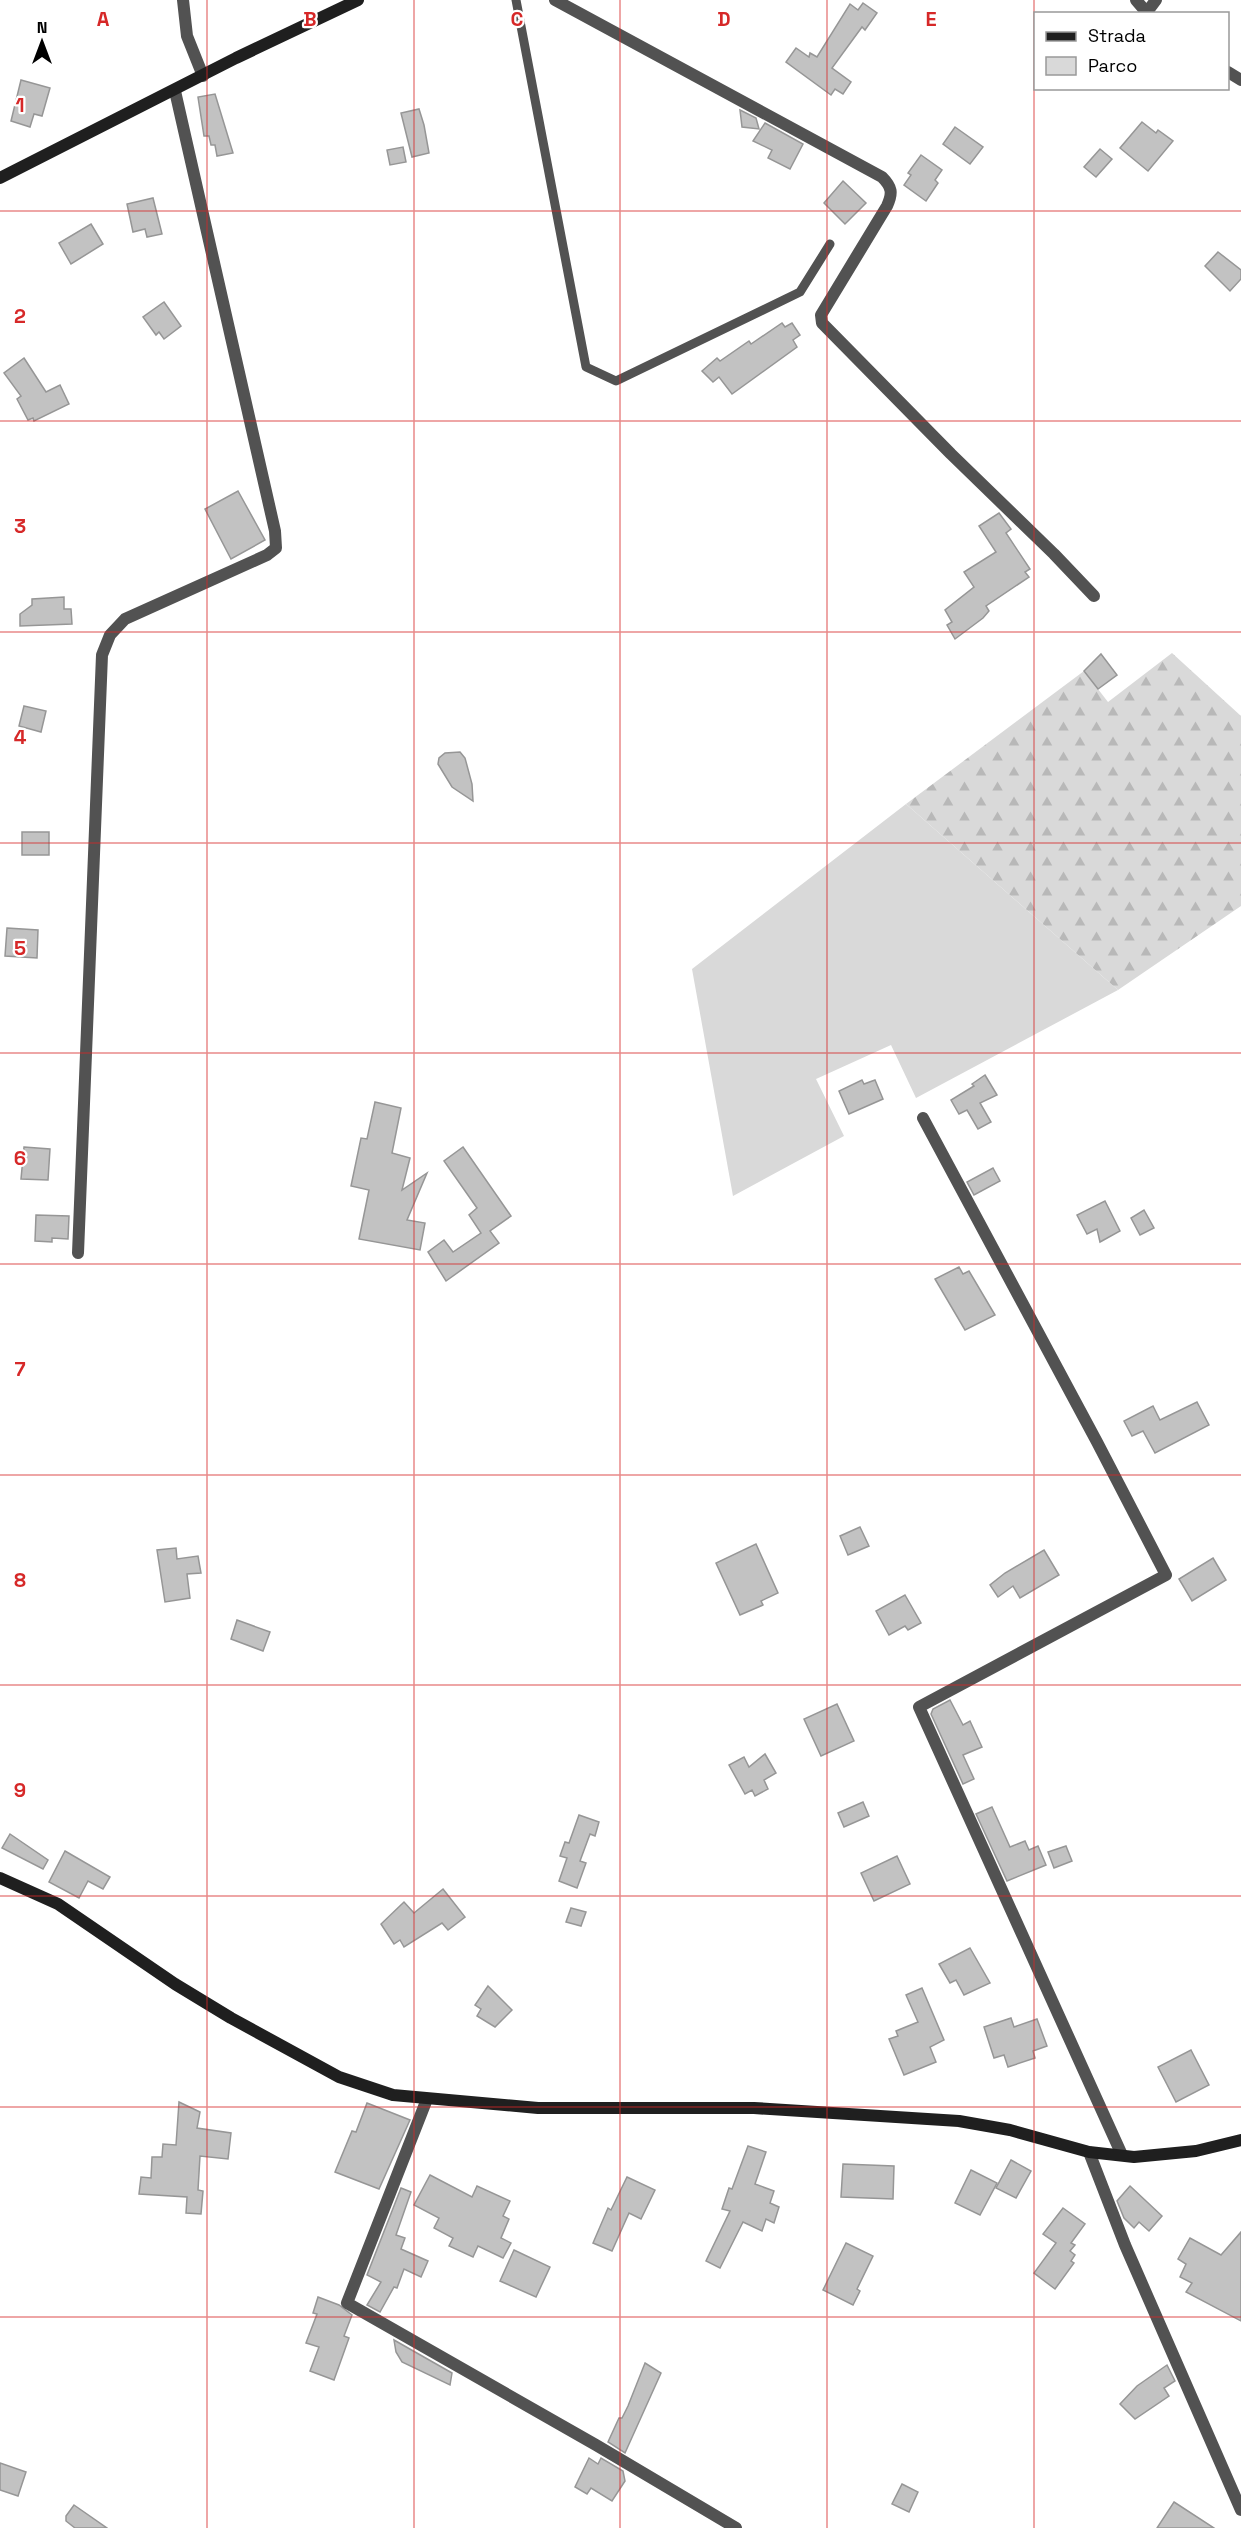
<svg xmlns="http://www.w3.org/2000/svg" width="1241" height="2528" font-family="'Space Grotesk',sans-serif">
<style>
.green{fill:#d9d9d9}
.forest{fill:url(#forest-firs)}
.building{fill:#c2c2c2;stroke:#969696;stroke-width:1.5}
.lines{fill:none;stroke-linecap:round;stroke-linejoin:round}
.lane{stroke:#525252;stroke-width:9}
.street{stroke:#525252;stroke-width:12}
.secondary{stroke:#1f1f1f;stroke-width:12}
.grid{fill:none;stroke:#d62828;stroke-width:1.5;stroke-opacity:0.55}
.grid-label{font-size:20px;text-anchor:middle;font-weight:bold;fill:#d62828;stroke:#fff;stroke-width:4.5;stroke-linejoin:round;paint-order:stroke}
</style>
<defs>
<pattern id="forest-firs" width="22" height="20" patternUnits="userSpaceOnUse" patternTransform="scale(1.5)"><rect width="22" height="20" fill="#d9d9d9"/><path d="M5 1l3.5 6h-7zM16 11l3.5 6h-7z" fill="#b8b8b8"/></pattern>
</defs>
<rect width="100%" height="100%" fill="#fff"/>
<path class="green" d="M906 804 1118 990 916 1098 891 1045 816 1079 844 1136 733 1196 692 969Z"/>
<path class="forest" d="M1172 653 1241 716V906L1118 990 906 804 1084 671 1108 702Z"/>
<g class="building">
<path d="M863 3 877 13 865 30 862 27 832 68 851 82 843 94 835 89 831 95 786 62 796 48 809 57 810 53 817 57 850 4 858 10Z"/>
<path d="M21 80 50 88 42 116 34 114 30 127 11 121Z"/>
<path d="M215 94 233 153 217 156 215 145H211L209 136H204L198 97Z"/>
<path d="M419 109 424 125 429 153 412 157 401 113Z"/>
<path d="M740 110 756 118 759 129 742 127Z"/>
<path d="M1142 122 1156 133 1158 130 1173 141 1148 171 1120 148Z"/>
<path d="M765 123 803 144 790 169 768 158 772 150 753 141Z"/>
<path d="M955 127 983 147 970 164 943 144Z"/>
<path d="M403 147 406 162 390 165 387 150Z"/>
<path d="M1100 149 1112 159 1096 177 1084 167Z"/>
<path d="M921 155 942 170 935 180 938 183 926 201 904 185 911 175 908 173Z"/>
<path d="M843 181 866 203 845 224 824 203Z"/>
<path d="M153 198 162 234 147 237 145 229 133 232 127 204Z"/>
<path d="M91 224 103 244 71 264 59 243Z"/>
<path d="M1218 252 1241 270V279L1230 291 1205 266Z"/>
<path d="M164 302 181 326 164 339 159 332 156 335 143 317Z"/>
<path d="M782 323 785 327 792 323 800 335 793 340 797 347 732 394 719 377 713 382 702 371 717 358 720 361 749 341 751 344Z"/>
<path d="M24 358 46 392 60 385 69 404 34 421 33 418 28 420 17 399 21 396 4 373Z"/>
<path d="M238 491 265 540 231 559 205 509Z"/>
<path d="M999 513 1011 529 1006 533 1030 569 1025 572 1029 577 986 606 989 611 983 618 955 639 947 625 952 622 945 610 974 587 964 572 996 552 979 526Z"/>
<path d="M64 597V609H71L72 624 20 626V614L32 605V599Z"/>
<path d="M1101 654 1117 675 1098 689 1084 671Z"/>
<path d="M24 706 46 711 41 732 19 726Z"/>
<path d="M460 752 465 758 472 784 473 801 452 787 438 764 439 758 445 753Z"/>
<rect x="22" y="832" width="27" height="23"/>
<path d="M7 928 38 930 37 958 5 956Z"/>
<path d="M985 1075 997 1095 980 1103 991 1122 978 1129 967 1110 959 1114 951 1100 974 1086 972 1084Z"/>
<path d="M862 1080 864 1084 875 1080 883 1099 849 1114 839 1091Z"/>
<path d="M375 1102 401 1108 392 1153 410 1158 402 1190 427 1173 407 1220 425 1223 420 1250 359 1239 369 1190 351 1186 361 1138 367 1139Z"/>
<path d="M24 1147 50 1149 48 1180 21 1179Z"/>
<path d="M463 1147 511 1216 490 1231 499 1243 446 1281 428 1252 444 1240 453 1252 481 1233 469 1215 477 1208 444 1161Z"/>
<path d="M993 1168 1000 1181 974 1195 967 1182Z"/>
<path d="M1105 1201 1120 1231 1100 1242 1097 1229 1087 1234 1077 1215Z"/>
<path d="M1144 1210 1154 1228 1140 1235 1131 1218Z"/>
<path d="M36 1215 69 1216 68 1239 52 1238V1242L35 1241Z"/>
<path d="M959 1267 963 1274 969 1271 995 1315 965 1330 935 1279Z"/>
<path d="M1197 1402 1209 1425 1155 1453 1143 1431 1132 1436 1124 1421 1153 1406 1160 1420Z"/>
<path d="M860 1527 869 1546 848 1555 840 1536Z"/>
<path d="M756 1544 778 1593 761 1601 763 1605 740 1615 716 1563Z"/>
<path d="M176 1548 177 1559 198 1556 201 1573 187 1574 190 1598 165 1602 157 1550Z"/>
<path d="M1044 1550 1059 1575 1020 1598 1013 1586 998 1597 990 1585 1005 1573Z"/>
<path d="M1213 1558 1226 1580 1192 1601 1179 1579Z"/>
<path d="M905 1595 921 1623 908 1630 905 1626 889 1635 876 1611Z"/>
<path d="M237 1620 270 1632 263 1651 231 1639Z"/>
<path d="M950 1700 963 1725 970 1721 982 1747 963 1755 974 1779 963 1784 931 1714 933 1709Z"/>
<path d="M837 1704 854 1741 821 1756 804 1719Z"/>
<path d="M765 1754 776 1773 764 1780 768 1789 755 1796 752 1790 745 1794 729 1765 744 1757 749 1767Z"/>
<path d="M863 1802 869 1816 844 1827 838 1813Z"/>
<path d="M992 1807 1010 1847 1025 1841 1029 1850 1038 1846 1046 1865 1007 1881 976 1814Z"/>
<path d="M579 1815 599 1822 595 1836 590 1834 580 1861 586 1863 577 1888 559 1881 567 1858 560 1856 565 1842 569 1843Z"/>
<path d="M10 1834 48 1860 43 1869 2 1848Z"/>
<path d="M1066 1846 1072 1861 1054 1868 1048 1852Z"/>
<path d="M65 1851 110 1877 103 1889 88 1881 79 1898 49 1882Z"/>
<path d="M897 1856 910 1884 874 1901 861 1873Z"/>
<path d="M443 1889 465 1917 448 1930 442 1923 404 1947 400 1940 394 1944 381 1924 404 1902 414 1913Z"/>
<path d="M571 1908 586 1912 581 1926 566 1922Z"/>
<path d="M970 1948 990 1983 964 1995 956 1980 950 1983 939 1964Z"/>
<path d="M488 1986 512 2010 495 2027 477 2016 481 2009 475 2005Z"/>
<path d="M922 1988 944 2040 930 2047 936 2062 904 2075 889 2039 898 2036 896 2031 918 2022 906 1995Z"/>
<path d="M1011 2018 1014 2027 1037 2019 1047 2046 1033 2051 1035 2058 1008 2067 1004 2055 994 2058 984 2027Z"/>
<path d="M1191 2050 1209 2085 1176 2102 1158 2067Z"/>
<path d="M179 2102 200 2112 197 2128 231 2133 228 2159 200 2156 198 2190 203 2191 201 2214 186 2213 187 2197 139 2194 141 2177 151 2178 152 2157H162L163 2144 176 2145Z"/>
<path d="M367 2103 410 2120 379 2189 335 2172 352 2131 356 2132Z"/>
<path d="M748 2146 766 2152 755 2184 774 2191 770 2203 779 2207 774 2223 766 2219 762 2231 743 2222 720 2268 706 2261 730 2211 722 2209 729 2188 732 2189Z"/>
<path d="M1011 2160 1031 2171 1016 2198 996 2188Z"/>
<path d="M843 2164 894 2166 893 2199 841 2197Z"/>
<path d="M971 2170 997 2183 980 2215 955 2203Z"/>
<path d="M430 2175 472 2197 477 2186 510 2201 503 2216 509 2219 501 2238 511 2243 503 2258 478 2246 473 2257 449 2246 453 2238 434 2228 439 2218 414 2205Z"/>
<path d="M627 2177 655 2190 641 2219 629 2213 612 2251 593 2243 608 2208 611 2210Z"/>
<path d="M1130 2186 1162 2216 1149 2231 1139 2222 1134 2228 1124 2218 1117 2201Z"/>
<path d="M401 2188 411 2192 396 2235 405 2238 401 2249 428 2261 421 2277 404 2269 397 2288 394 2287 380 2312 367 2305 381 2282 367 2275Z"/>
<path d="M1063 2208 1085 2224 1071 2243 1075 2245 1070 2251 1075 2255 1071 2261 1074 2263 1055 2289 1034 2273 1056 2243 1043 2234Z"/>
<path d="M1241 2232V2321L1186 2292 1192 2283 1180 2277 1186 2264 1178 2259 1190 2238 1221 2255Z"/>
<path d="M846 2243 873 2256 857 2289 860 2291 853 2305 823 2290Z"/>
<path d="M514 2250 550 2267 536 2297 500 2281Z"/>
<path d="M318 2297 339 2305 352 2315 344 2336 349 2338 334 2380 310 2371 319 2347 306 2343 317 2314 313 2313Z"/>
<path d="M394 2340 452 2373 450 2385 402 2362 396 2352Z"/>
<path d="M645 2363 661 2373 625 2453 608 2442 619 2418H622L628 2406Z"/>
<path d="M1167 2365 1175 2381 1164 2388 1169 2396 1135 2419 1120 2404 1137 2386Z"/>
<path d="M589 2458 598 2464 601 2458 623 2471 625 2481 612 2501 591 2488 587 2494 575 2487Z"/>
<path d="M0 2463 26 2472 18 2496 0 2490Z"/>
<path d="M902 2484 918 2492 909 2512 892 2504Z"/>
<path d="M1174 2502 1214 2528H1157Z"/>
<path d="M74 2505 107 2528H75L66 2521V2516Z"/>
</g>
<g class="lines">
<path class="lane" d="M516 0 586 367 616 381 800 292 830 244"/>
<g class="street">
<path d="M183 0 187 36 203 76"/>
<path d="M555 0 882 177C892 187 893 193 887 206L821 315 822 323 951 454 1054 554 1094 596"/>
<path d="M1136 0 1148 14"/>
<path d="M1147 12 1156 0"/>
<path d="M1228 72 1241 80"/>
<path d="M923 1118 1097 1442 1166 1575 919 1707 1122 2155"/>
<path d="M78 1253 102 655 110 635 125 619 267 555 276 548 275 531 175 91"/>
<path d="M427 2099 347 2303 596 2445 736 2528"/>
<path d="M1089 2152 1125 2245 1241 2510"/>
</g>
<g class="secondary">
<path d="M0 178 236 58 358 0"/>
<path d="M0 1878 58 1904 175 1984 231 2018 339 2077 393 2095 538 2108H754L959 2121 1010 2130 1089 2152 1134 2157 1196 2151 1241 2140"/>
</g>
</g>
<path class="grid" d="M207 0V2528M414 0V2528M620 0V2528M827 0V2528M1034 0V2528M0 211H1241M0 421H1241M0 632H1241M0 843H1241M0 1053H1241M0 1264H1241M0 1475H1241M0 1685H1241M0 1896H1241M0 2107H1241M0 2317H1241"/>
<g class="grid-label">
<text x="103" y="26">A</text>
<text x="310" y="26">B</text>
<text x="517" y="26">C</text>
<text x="724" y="26">D</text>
<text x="931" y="26">E</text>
<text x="20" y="112">1</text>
<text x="20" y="323">2</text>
<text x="20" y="533">3</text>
<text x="20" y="744">4</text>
<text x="20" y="955">5</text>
<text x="20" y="1165">6</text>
<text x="20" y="1376">7</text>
<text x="20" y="1587">8</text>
<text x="20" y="1797">9</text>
</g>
<rect x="1034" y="12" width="195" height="78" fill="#ffffff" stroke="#999999" stroke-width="1.5"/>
<rect x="1046" y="32" width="30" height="9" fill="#1f1f1f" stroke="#999999" stroke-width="1.5"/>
<text x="1088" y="42" font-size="18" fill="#000000">Strada</text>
<rect x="1046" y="57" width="30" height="18" fill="#d9d9d9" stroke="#999999" stroke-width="1.5"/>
<text x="1088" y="72" font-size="18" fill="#000000">Parco</text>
<g transform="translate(42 42)" stroke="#ffffff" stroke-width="4.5" paint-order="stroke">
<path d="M0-4.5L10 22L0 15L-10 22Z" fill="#000000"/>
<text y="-9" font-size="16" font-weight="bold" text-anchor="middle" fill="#000000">N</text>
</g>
</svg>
